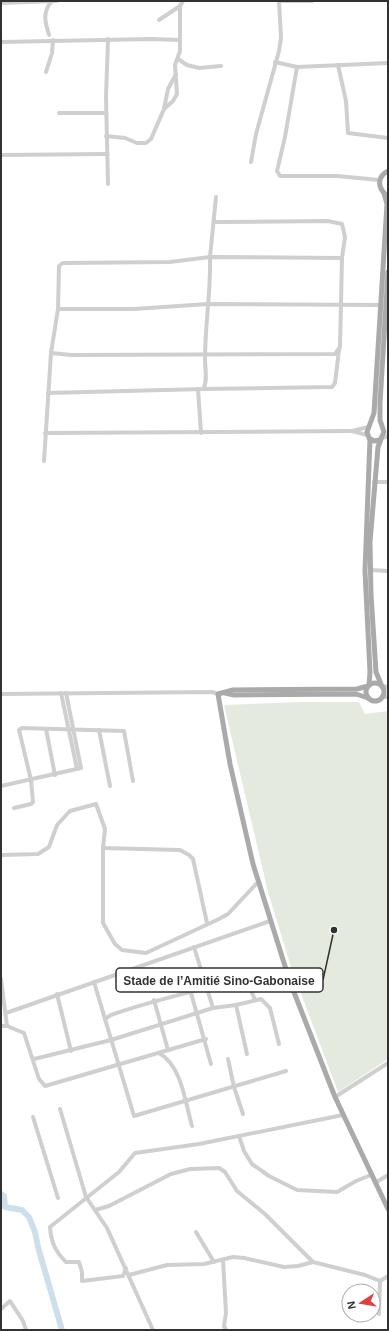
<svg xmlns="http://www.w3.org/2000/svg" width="389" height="1331" font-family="Helvetica,sans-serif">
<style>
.green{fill:#e4eade}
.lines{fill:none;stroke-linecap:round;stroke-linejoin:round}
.river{stroke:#cedfec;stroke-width:6}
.minor{stroke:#cfcfcf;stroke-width:4}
.major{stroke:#aaa;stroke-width:5}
.leader{fill:none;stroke:#323232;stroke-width:1.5}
.callout-dot{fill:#323232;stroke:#fff;stroke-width:1.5}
.callout{fill:#fff;stroke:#323232;stroke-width:1.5}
.callout-label{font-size:12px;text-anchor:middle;font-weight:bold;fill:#323232}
</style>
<rect width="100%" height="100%" fill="#fff"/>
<path class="green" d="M301 702H359L365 714 388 711V1059L338 1092 291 967 268 892 224 705Z"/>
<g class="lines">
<path class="river" d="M1 1194 4 1196 5 1207 22 1210 29 1217 35 1232 38 1247 62 1330"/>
<g class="minor">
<path d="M279 1H312"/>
<path d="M1 3 57 1"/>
<path d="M159 20 180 6"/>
<path d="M49 35C45 22 42 12 52 1"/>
<path d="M1 42 152 39 180 40"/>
<path d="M178 59 187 65 199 68 221 66"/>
<path d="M275 62 297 67 388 63"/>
<path d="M338 65 346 101 348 133 388 138"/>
<path d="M297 67 285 137 277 171 280 176H337L379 180"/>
<path d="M46 72 52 53 53 40"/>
<path d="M164 109 168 89 176 74"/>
<path d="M59 113H106"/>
<path d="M106 136 125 138 137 143H146L151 139 164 109 173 101 177 94 175 65 180 51V6L183 1"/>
<path d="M1 155 107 154"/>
<path d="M251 162 256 134 279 51 281 38 279 1"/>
<path d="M108 184 106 97 108 39"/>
<path d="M214 222 328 221 342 224 345 237 342 258"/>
<path d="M58 309 59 266 63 263 170 262 210 257 216 197"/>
<path d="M198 389 201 433"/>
<path d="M203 389 332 387 335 383 339 350"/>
<path d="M48 393 203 389C208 382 205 368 205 359 205 325 211 291 210 257L342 258 340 347 335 354C247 355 159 355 71 355L51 353"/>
<path d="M45 433 352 431"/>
<path d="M367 435 352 431 368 427"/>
<path d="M382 438 388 436"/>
<path d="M44 461 51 353 58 309H134L208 304 381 305"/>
<path d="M374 482H388"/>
<path d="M370 570 388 571"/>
<path d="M383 686 388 687"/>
<path d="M61 693 77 769"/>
<path d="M1 694 212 692 218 694"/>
<path d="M383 697H388"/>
<path d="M46 729 55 775"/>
<path d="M99 730 110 786"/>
<path d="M1 786 81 768 66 693"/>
<path d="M14 808 31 804 33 802 31 780 19 730 22 728 124 731 133 781"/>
<path d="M103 848 180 850 189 855 193 859 207 923"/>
<path d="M1 855 38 854 49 847 57 825 70 811 96 804 105 829 103 848V923L115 944 122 950 146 953 219 919 228 914 258 882"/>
<path d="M194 947 213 1008"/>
<path d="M1 979 7 1026H1"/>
<path d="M94 982 105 1019"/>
<path d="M191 993 211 1064"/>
<path d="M57 994 71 1051"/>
<path d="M154 1000 168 1050"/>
<path d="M255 1000 246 978C201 990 155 999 111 1015L105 1019 134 1116 286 1071"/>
<path d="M236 1005 247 1054"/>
<path d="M6 1013 270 921"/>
<path d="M7 1026 24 1033 39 1079 45 1086 206 1039"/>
<path d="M159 1053C182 1066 185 1102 192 1126"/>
<path d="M34 1059 111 1040 213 1008 236 1005 261 999 270 1008 279 1044"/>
<path d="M228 1059 234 1087 243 1114"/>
<path d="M335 1097 388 1063"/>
<path d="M60 1109 86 1197 107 1228 153 1330"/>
<path d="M33 1117 58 1198"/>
<path d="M239 1136 244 1151 252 1164 269 1176 297 1190 337 1192 356 1181 371 1175"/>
<path d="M375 1183 388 1175"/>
<path d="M95 1210 109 1206 171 1174 190 1169 219 1168 225 1172 237 1191 265 1214 313 1262 365 1275 380 1281 388 1276"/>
<path d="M196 1232 214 1262"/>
<path d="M223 1260 226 1313 224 1326 226 1330"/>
<path d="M126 1268 123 1276 82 1281V1272L79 1262H66C55 1251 51 1242 50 1227L119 1172 135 1153 199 1144 343 1115"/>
<path d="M129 1275 167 1265 204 1264 233 1257 244 1258 284 1267 298 1266 313 1262"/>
<path d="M1 1309 10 1301 23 1321 26 1330"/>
<path d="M379 1314 380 1281"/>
</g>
<g class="major">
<path d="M384 193 387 204 374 413 367 432 369 438 374 441 380 440 384 432 380 420V403L388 272"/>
<path d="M385 194C377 186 378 176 388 171"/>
<path d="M381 439 378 447 370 542 371 595 376 672 381 684"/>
<circle cx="375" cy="692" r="9"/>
<path d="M369 685 370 672 365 571 370 439"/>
<path d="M368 686 357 689 233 690 218 694 230 764 253 864 290 982 335 1097 388 1209"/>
<path d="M225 693 234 695 356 694 368 698"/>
</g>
</g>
<path class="leader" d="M334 930L323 980"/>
<circle class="callout-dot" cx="334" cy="930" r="4"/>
<rect class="callout" x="116" y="968" width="207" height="24" rx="4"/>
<g class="callout-label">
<text x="219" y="985">Stade de l’Amitié Sino-Gabonaise</text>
</g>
<rect width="389" height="1331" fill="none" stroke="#323232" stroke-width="4"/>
<g transform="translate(361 1303) rotate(258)"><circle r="19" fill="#ffffff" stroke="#adadad"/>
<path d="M0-3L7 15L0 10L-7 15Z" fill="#dd3f42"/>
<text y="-6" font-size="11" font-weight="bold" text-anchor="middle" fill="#323232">N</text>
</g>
</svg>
